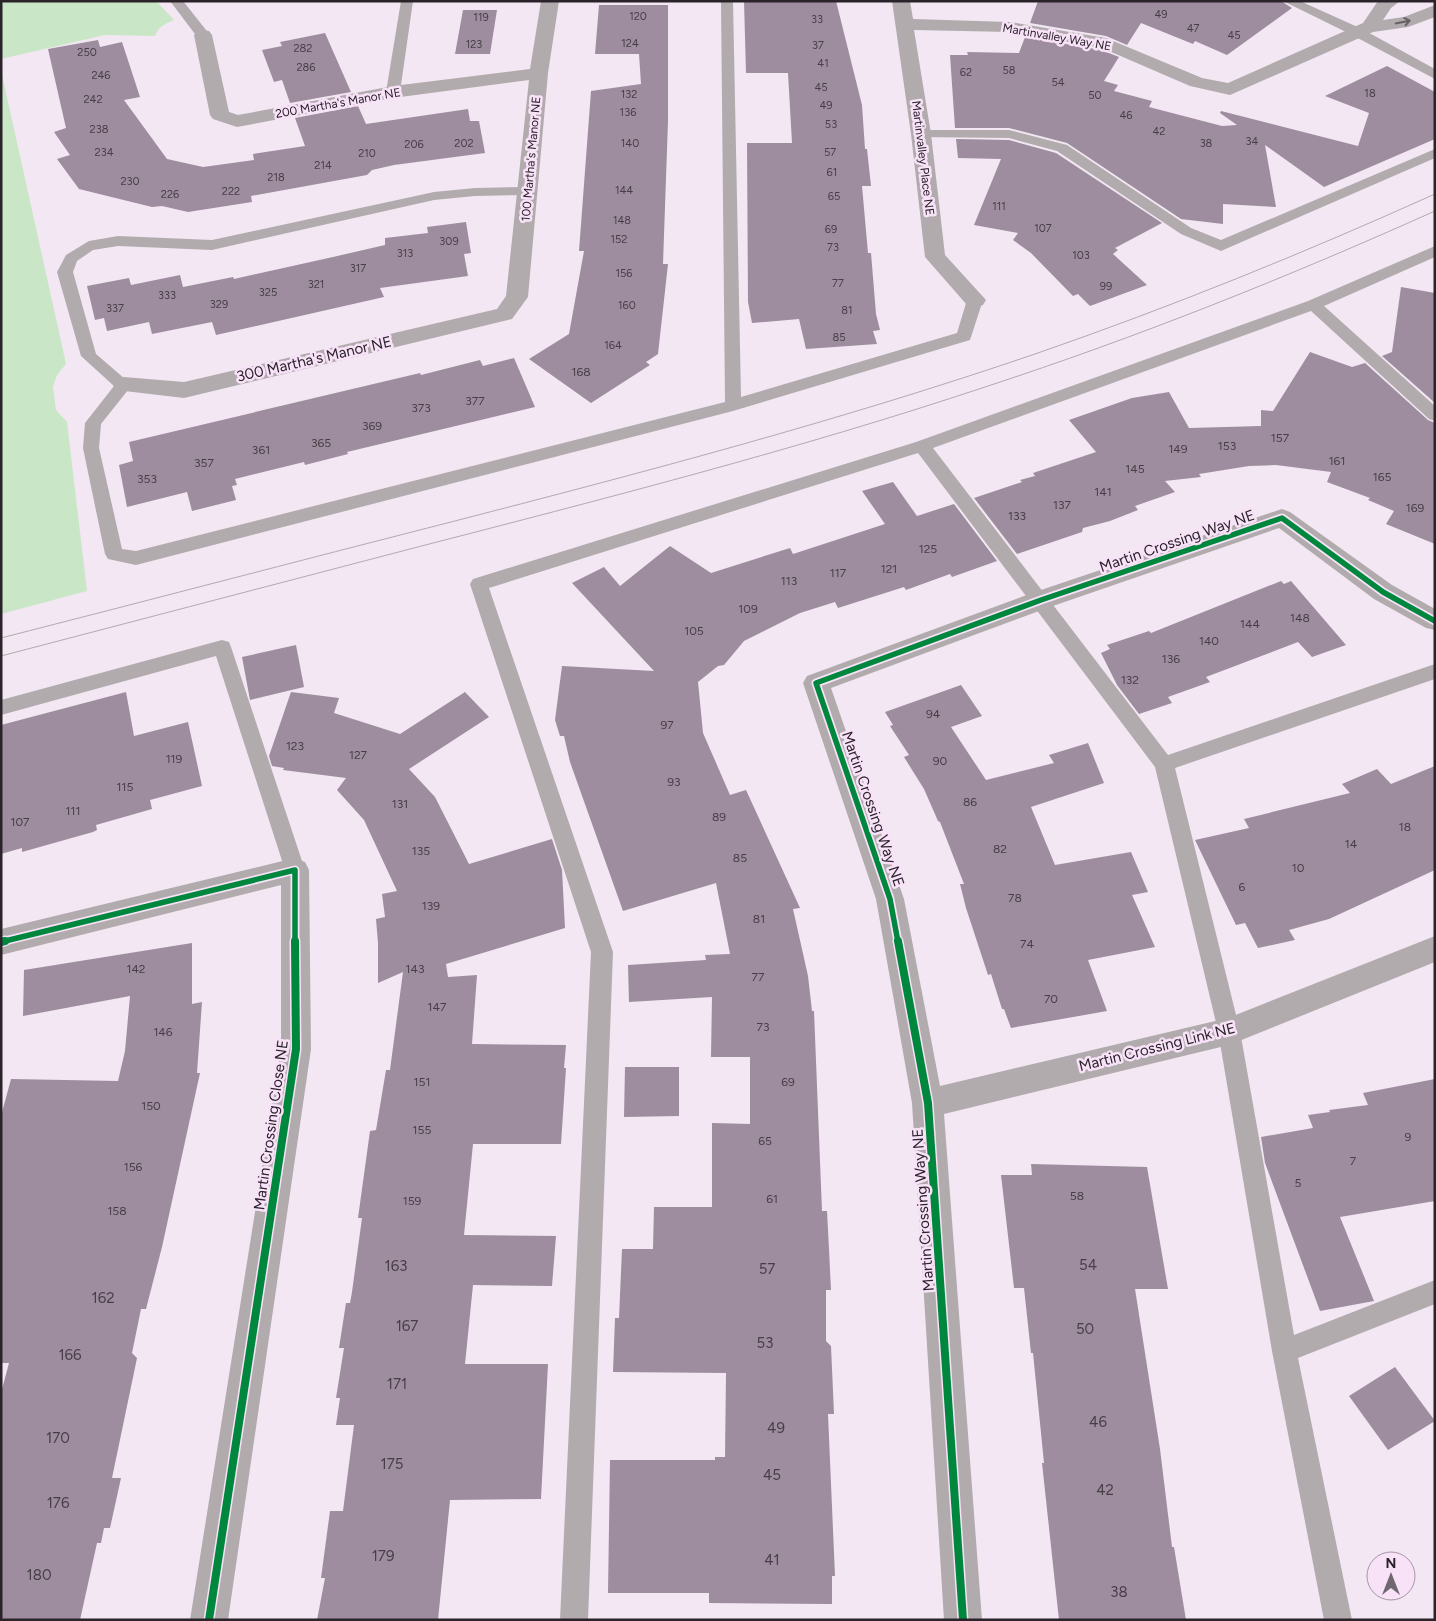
<svg xmlns="http://www.w3.org/2000/svg" width="1436" height="1621" font-family="Figtree,sans-serif">
<style>
.green{fill:#c9e7c6}
.building{fill:#9e8d9e}
.lines{fill:none;stroke-linecap:round;stroke-linejoin:round}
.service{fill:#b2abae;fill-rule:evenodd}
.minor{fill:#b2abae;fill-rule:evenodd}
.tram{stroke:#b1aaaf;stroke-width:1}
.cycleway-far1-casing{stroke:#f8e2f7;stroke-width:9}
.cycleway-casing{stroke:#f8e2f7;stroke-width:11}
.cycleway-far1{stroke:#00873e;stroke-width:5.5}
.cycleway{stroke:#00873e;stroke-width:8}
.oneway{stroke:#676065}
.labels{text-anchor:middle;dominant-baseline:central;stroke-width:5;stroke-linejoin:round;paint-order:stroke}
.far-number-label{font-size:11px;fill:#473e47}
.far-street-label{font-size:12px;fill:#2a232a;stroke:#f8e2f7}
.number-label{font-size:12px;fill:#473e47}
.street-label{font-size:15px;fill:#2a232a;stroke:#f8e2f7}
.near-number-label{font-size:15px;fill:#473e47}
</style>
<rect width="100%" height="100%" fill="#f3e7f3"/>
<g class="green">
<path d="M1 1H156L174 20C166 23 158 27 155 36L105 35 1 59Z"/>
<path d="M1 70 66 364 57 375 53 387 56 410 67 422 87 591 1 614Z"/>
</g>
<g class="building">
<path d="M744 1H836L862 105 865 149H867L871 186H862L868 253H871L876 314 880 330 873 331 877 344 806 349 799 319 752 323 748 302 747 143H792L788 73H746Z"/>
<path d="M1038 1H1281L1292 8 1227 55 1195 41 1193 44 1141 23 1127 45 1106 36 1030 23Z"/>
<path d="M599 5H668V121L663 264H668L658 354 646 362 650 365 591 403 529 359 569 334 584 251H579L591 91 641 84 639 54H595Z"/>
<path d="M463 10H497L490 54H455Z"/>
<path d="M325 33 351 92 290 103 282 80 274 82 262 50 282 46 280 42Z"/>
<path d="M1025 37 1101 50 1119 57 1104 81 1118 85 1114 91 1152 101 1149 107 1222 126 1237 125 1220 113 1221 111 1358 146 1369 113 1325 96 1387 66 1435 92V139L1324 187 1265 145 1276 207 1223 204V224L1181 219 1067 143 1009 128H955L950 55H968L967 52 1019 53Z"/>
<path d="M98 40 100 47 122 42 140 97 124 100 167 159 203 167 254 160 253 154 305 146 295 118 358 106 366 124 468 109 470 121H479L485 153 394 165 372 170 367 175 251 196 252 202 188 212 162 206 152 207 79 189 57 159 70 155 54 132 66 128 48 49Z"/>
<path d="M956 139 1009 140 1056 153 1162 223 1115 248 1118 250 1113 254 1147 285 1090 306 1078 294 1073 296 1031 253 1013 240 1018 233 974 225 1001 159 958 158Z"/>
<path d="M466 222 471 253 464 254 468 276 380 288 384 297 216 335 212 322 152 334 149 322 107 331 104 318 95 320 87 286 129 278 131 285 180 275 183 287 233 277 234 279 333 257 385 245V238L428 233 427 227Z"/>
<path d="M1401 287 1435 293V403L1382 356 1392 352Z"/>
<path d="M1310 352 1352 367 1365 363 1428 420 1435 423V544L1386 524 1394 511 1368 500 1370 498 1327 482 1331 472 1276 465 1249 466 1199 474 1201 477 1165 481 1175 492 1135 506 1138 510 1110 521 1083 528 1082 532 1017 554 974 498 1022 482 1020 480 1035 476 1033 473 1096 452 1069 420 1132 398 1169 392 1189 428 1261 426V410L1273 411Z"/>
<path d="M514 358 535 407 347 452 348 454 305 465 304 462 235 479 237 485 232 486 236 500 192 511 187 492 127 507 119 465 133 461 129 442 420 373 421 375 480 360 483 366Z"/>
<path d="M893 482 917 516 954 504 997 561 952 577 950 574 906 590 904 587 838 608 835 602 800 613 744 641 724 665 718 666 698 682 703 733 730 795 746 790 800 908 793 909 808 976 812 1011H814L822 1211H827L829 1249 831 1290H826V1341L831 1346 834 1414H828L835 1576H832V1604L709 1603V1593H608L610 1460H715V1457H725L726 1373 613 1372 615 1318H619L622 1249H653L654 1207H712V1123L750 1124V1057H711L712 997 629 1002 628 965 706 960 705 955 730 954 716 883 623 911 570 762 564 736H560L555 720 562 666 654 671 572 583 604 567 620 586 670 546 711 573 790 548 793 554 885 524 862 491Z"/>
<path d="M1281 581 1284 584 1291 581 1346 645 1312 657 1298 642 1206 677 1210 682 1168 697 1172 703 1139 714 1117 685 1101 653 1110 649 1107 645 1149 631 1151 633Z"/>
<path d="M296 645 304 687 250 700 242 657Z"/>
<path d="M961 685 982 716 951 727 986 780 1054 763 1049 755 1088 743 1104 783 1031 807 1055 865 1131 852 1148 892 1132 895 1155 947 1088 960 1107 1011 1011 1028 1004 1009H1002L991 974 988 975 966 908 960 884H964L940 822 938 821 924 789 904 757 909 755 890 726 893 725 885 712Z"/>
<path d="M126 692 134 736 188 722 202 786 150 800 152 809 96 825 97 830 93 832 22 852V848L1 854V725Z"/>
<path d="M291 692 339 698 334 713 400 734 465 692 489 717 409 769 435 797 469 864 552 839 562 870 565 928 446 964 448 977 477 975 472 1044 566 1045 564 1068H566L561 1144H473L464 1235 556 1236 552 1286 473 1285 465 1364H548L541 1499 450 1500 438 1620H317L325 1578H321L330 1511H343L354 1425H336L340 1398H336L344 1348H339L346 1303H350L352 1292 362 1218H358L370 1131 376 1130 386 1070H390L403 972 378 983V943L376 919 385 917 382 894 397 891 364 820 337 790 346 778 283 770 284 768 272 766 269 756Z"/>
<path d="M1435 766V870L1329 919 1289 930 1295 940 1258 948 1245 923 1236 925 1195 840 1249 828 1244 819 1350 793 1342 784 1377 769 1391 784Z"/>
<path d="M192 943V1004L202 1002 197 1073H200L162 1247 146 1309H141L132 1353 137 1358 112 1478H121L110 1528H104L101 1543H97L80 1620H1V1393L9 1363H1V1116L11 1079 118 1081 125 1051 130 996 23 1016 24 970Z"/>
<path d="M625 1067H679V1116L624 1117Z"/>
<path d="M1435 1079V1201L1340 1217 1374 1301 1320 1311 1265 1163 1261 1137 1313 1128 1308 1115 1330 1112 1329 1110 1368 1105 1363 1093Z"/>
<path d="M1031 1164 1147 1167 1168 1289H1135L1160 1449 1172 1547H1174L1186 1620H1059L1042 1463H1044L1033 1353H1031L1024 1288H1014L1001 1175H1032Z"/>
<path d="M1395 1367 1435 1421 1388 1450 1349 1396Z"/>
</g>
<g class="lines">
<g class="service">
<path d="M170 1H183L210 35 208 38H198Z"/>
<path d="M401 1H413L400 92 393 96 386 92Z"/>
<path d="M721 1H733L741 397 957 333 967 300 970 296H980L983 300 970 340 733 411 136 565 108 559 105 554 83 448 85 423 114 386 81 356 57 272 66 255 89 241 118 236 212 240 434 192 475 188 527 187 532 188 534 191 532 194 527 195 475 196 434 200 212 250 118 246 93 250 77 261 73 272 96 354 132 385 101 424 99 448 122 549 136 551 725 402Z"/>
<path d="M1283 1H1300L1362 29 1435 69V79L1352 35Z"/>
<path d="M921 130H1009L1067 145 1191 228 1221 240 1435 149V158L1221 251 1181 234 1057 151 1009 138 916 137 914 134Z"/>
<path d="M1435 246V257L1324 306 1435 406V421L1429 419 1311 311 933 448 1168 755 1435 664V679L1175 768 1240 1031 1294 1335 1435 1280V1304L1298 1358 1352 1620H1324L1272 1351 1218 1031 1155 767 918 453 489 588 613 952 588 1620H560L591 952 470 584 473 579 916 442 1308 301Z"/>
<path d="M222 640 229 642 231 647 305 870 302 876 295 879 288 876 285 870 216 656 1 715V700Z"/>
</g>
<g class="minor">
<path d="M541 1H559L548 73 528 297 512 319 184 398 116 390 113 385 116 380 124 377 184 382 497 309 506 296 529 80 393 98 237 127 213 119 210 115 194 35 197 31 203 30 209 31 212 35 229 112 238 115 393 86 530 69Z"/>
<path d="M892 1H910L913 19 1010 22 1106 38 1202 78 1228 83 1363 23 1378 1H1400L1391 8 1383 20 1404 17 1435 5V17L1408 27 1373 32 1230 95 1190 86 1102 48 1010 32 914 30 931 134 945 255 986 300 983 305 975 307 967 305 925 257 911 134Z"/>
<path d="M1282 509 1290 512 1392 585 1435 609V630L1426 628 1374 599 1279 528 1050 607 831 688 904 899 940 1086 1228 1018 1435 936V962L1229 1045 944 1114 982 1620H944L912 1103 876 899 803 683 807 676 1032 593Z"/>
<path d="M295 858 305 862 309 870 311 1049 228 1620H190L281 1049V885L1 955V929Z"/>
</g>
<g class="tram">
<path d="M1 638C150 600 298 561 447 523 645 472 842 420 1035 354 1171 307 1304 253 1435 194"/>
<path d="M1 656C137 620 274 585 410 549 603 499 796 450 985 387 1138 337 1288 277 1435 211"/>
</g>
<g class="cycleway-far1-casing">
<g id="cycleway-far1">
<path d="M1 942 295 870V942"/>
<path d="M898 942 890 899 816 683 1041 600 1282 518 1383 592 1435 621"/>
</g>
</g>
<g class="cycleway-casing">
<g id="cycleway">
<path d="M898 941 928 1103 963 1620"/>
<path d="M1 942 5 941"/>
<path d="M209 1620 296 1049 295 941"/>
</g>
</g>
<use href="#cycleway-far1" class="cycleway-far1"/>
<use href="#cycleway" class="cycleway"/>
</g>
<defs><path id="oneway-shaft" d="M-6 0H5M1.5-3L5.5 0L1.5 3" fill="none" stroke-width="1.6" stroke-linecap="round" stroke-linejoin="round" transform="scale(1.25)"/></defs>
<use class="oneway" href="#oneway-shaft" transform="translate(1403 22) rotate(-11)"/>
<g class="labels">
<g class="far-number-label">
<text x="1161" y="14">49</text>
<text x="638" y="16">120</text>
<text x="481" y="17">119</text>
<text x="817" y="19">33</text>
<text x="1193" y="28">47</text>
<text x="1234" y="35">45</text>
<text x="630" y="43">124</text>
<text x="474" y="44">123</text>
<text x="818" y="45">37</text>
<text x="303" y="48">282</text>
<text x="87" y="52">250</text>
<text x="823" y="63">41</text>
<text x="306" y="67">286</text>
<text x="1009" y="70">58</text>
<text x="966" y="72">62</text>
<text x="101" y="75">246</text>
<text x="1058" y="82">54</text>
<text x="821" y="87">45</text>
<text x="1370" y="93">18</text>
<text x="629" y="94">132</text>
<text x="1095" y="95">50</text>
<text x="93" y="99">242</text>
<text x="826" y="105">49</text>
<text x="628" y="112">136</text>
<text x="1126" y="115">46</text>
<text x="831" y="124">53</text>
<text x="99" y="129">238</text>
<text x="1159" y="131">42</text>
<text x="1252" y="141">34</text>
<text x="464" y="143">202</text>
<text x="630" y="143">140</text>
<text x="1206" y="143">38</text>
<text x="414" y="144">206</text>
<text x="104" y="152">234</text>
<text x="830" y="152">57</text>
<text x="367" y="153">210</text>
<text x="323" y="165">214</text>
<text x="832" y="172">61</text>
<text x="276" y="177">218</text>
<text x="130" y="181">230</text>
<text x="624" y="190">144</text>
<text x="231" y="191">222</text>
<text x="170" y="194">226</text>
<text x="834" y="196">65</text>
<text x="999" y="206">111</text>
<text x="622" y="220">148</text>
<text x="1043" y="228">107</text>
<text x="831" y="229">69</text>
<text x="619" y="239">152</text>
<text x="449" y="241">309</text>
<text x="833" y="247">73</text>
<text x="405" y="253">313</text>
<text x="1081" y="255">103</text>
<text x="358" y="268">317</text>
<text x="624" y="273">156</text>
<text x="838" y="283">77</text>
<text x="316" y="284">321</text>
<text x="1106" y="286">99</text>
<text x="268" y="292">325</text>
<text x="167" y="295">333</text>
<text x="219" y="304">329</text>
<text x="627" y="305">160</text>
<text x="115" y="308">337</text>
<text x="847" y="310">81</text>
<text x="839" y="337">85</text>
<text x="613" y="345">164</text>
</g>
<g class="far-street-label">
<text transform="translate(1057 37) rotate(10)">Martinvalley Way NE</text>
<text transform="translate(338 103) rotate(-10)">200 Martha's Manor NE</text>
<text transform="translate(923 158) rotate(83)">Martinvalley Place NE</text>
<text transform="translate(531 159) rotate(-85)">100 Martha's Manor NE</text>
</g>
<g class="number-label">
<text x="581" y="372">168</text>
<text x="475" y="401">377</text>
<text x="421" y="408">373</text>
<text x="372" y="426">369</text>
<text x="1280" y="438">157</text>
<text x="321" y="443">365</text>
<text x="1227" y="446">153</text>
<text x="1178" y="449">149</text>
<text x="261" y="450">361</text>
<text x="1337" y="461">161</text>
<text x="204" y="463">357</text>
<text x="1135" y="469">145</text>
<text x="1382" y="477">165</text>
<text x="147" y="479">353</text>
<text x="1103" y="492">141</text>
<text x="1062" y="505">137</text>
<text x="1415" y="508">169</text>
<text x="1017" y="516">133</text>
<text x="928" y="549">125</text>
<text x="889" y="569">121</text>
<text x="838" y="573">117</text>
<text x="789" y="581">113</text>
<text x="748" y="609">109</text>
<text x="1300" y="618">148</text>
<text x="1250" y="624">144</text>
<text x="694" y="631">105</text>
<text x="1209" y="641">140</text>
<text x="1171" y="659">136</text>
<text x="1130" y="680">132</text>
<text x="933" y="714">94</text>
<text x="667" y="725">97</text>
<text x="295" y="746">123</text>
<text x="358" y="755">127</text>
<text x="174" y="759">119</text>
<text x="940" y="761">90</text>
<text x="674" y="782">93</text>
<text x="125" y="787">115</text>
<text x="970" y="802">86</text>
<text x="400" y="804">131</text>
<text x="73" y="811">111</text>
<text x="719" y="817">89</text>
<text x="20" y="822">107</text>
<text x="1405" y="827">18</text>
<text x="1351" y="844">14</text>
<text x="1000" y="849">82</text>
<text x="421" y="851">135</text>
<text x="740" y="858">85</text>
<text x="1298" y="868">10</text>
<text x="1242" y="887">6</text>
<text x="1015" y="898">78</text>
<text x="431" y="906">139</text>
<text x="759" y="919">81</text>
<text x="1027" y="944">74</text>
<text x="136" y="969">142</text>
<text x="415" y="969">143</text>
<text x="758" y="977">77</text>
<text x="1051" y="999">70</text>
<text x="437" y="1007">147</text>
<text x="763" y="1027">73</text>
<text x="163" y="1032">146</text>
<text x="422" y="1082">151</text>
<text x="788" y="1082">69</text>
<text x="151" y="1106">150</text>
<text x="422" y="1130">155</text>
<text x="1408" y="1137">9</text>
<text x="765" y="1141">65</text>
<text x="1353" y="1161">7</text>
<text x="133" y="1167">156</text>
<text x="1298" y="1183">5</text>
<text x="1077" y="1196">58</text>
<text x="772" y="1199">61</text>
<text x="412" y="1201">159</text>
<text x="117" y="1211">158</text>
</g>
<g class="street-label">
<text transform="translate(314 359) rotate(-13)">300 Martha's Manor NE</text>
<text transform="translate(1177 541) rotate(-19)">Martin Crossing Way NE</text>
<text transform="translate(873 809) rotate(71)">Martin Crossing Way NE</text>
<text transform="translate(1157 1047) rotate(-14)">Martin Crossing Link NE</text>
<text transform="translate(271 1125) rotate(-82)">Martin Crossing Close NE</text>
<text transform="translate(923 1210) rotate(-94)">Martin Crossing Way NE</text>
</g>
<g class="near-number-label">
<text x="1088" y="1265">54</text>
<text x="396" y="1266">163</text>
<text x="767" y="1269">57</text>
<text x="103" y="1298">162</text>
<text x="407" y="1326">167</text>
<text x="1085" y="1329">50</text>
<text x="765" y="1343">53</text>
<text x="70" y="1355">166</text>
<text x="397" y="1384">171</text>
<text x="1098" y="1422">46</text>
<text x="776" y="1428">49</text>
<text x="58" y="1438">170</text>
<text x="392" y="1464">175</text>
<text x="772" y="1475">45</text>
<text x="1105" y="1490">42</text>
<text x="58" y="1503">176</text>
<text x="383" y="1556">179</text>
<text x="772" y="1560">41</text>
<text x="39" y="1575">180</text>
<text x="1119" y="1592">38</text>
</g>
</g>
<rect width="1436" height="1621" fill="none" stroke="#2a232a" stroke-width="5"/>
<g transform="translate(1391 1576)"><circle r="24" fill="#f8e2f7" stroke="#a696a5"/>
<path d="M0-4L9 19L0 12L-9 19Z" fill="#706870"/>
<text y="-8" font-size="14" font-weight="bold" text-anchor="middle" fill="#2a232a">N</text>
</g>
</svg>
